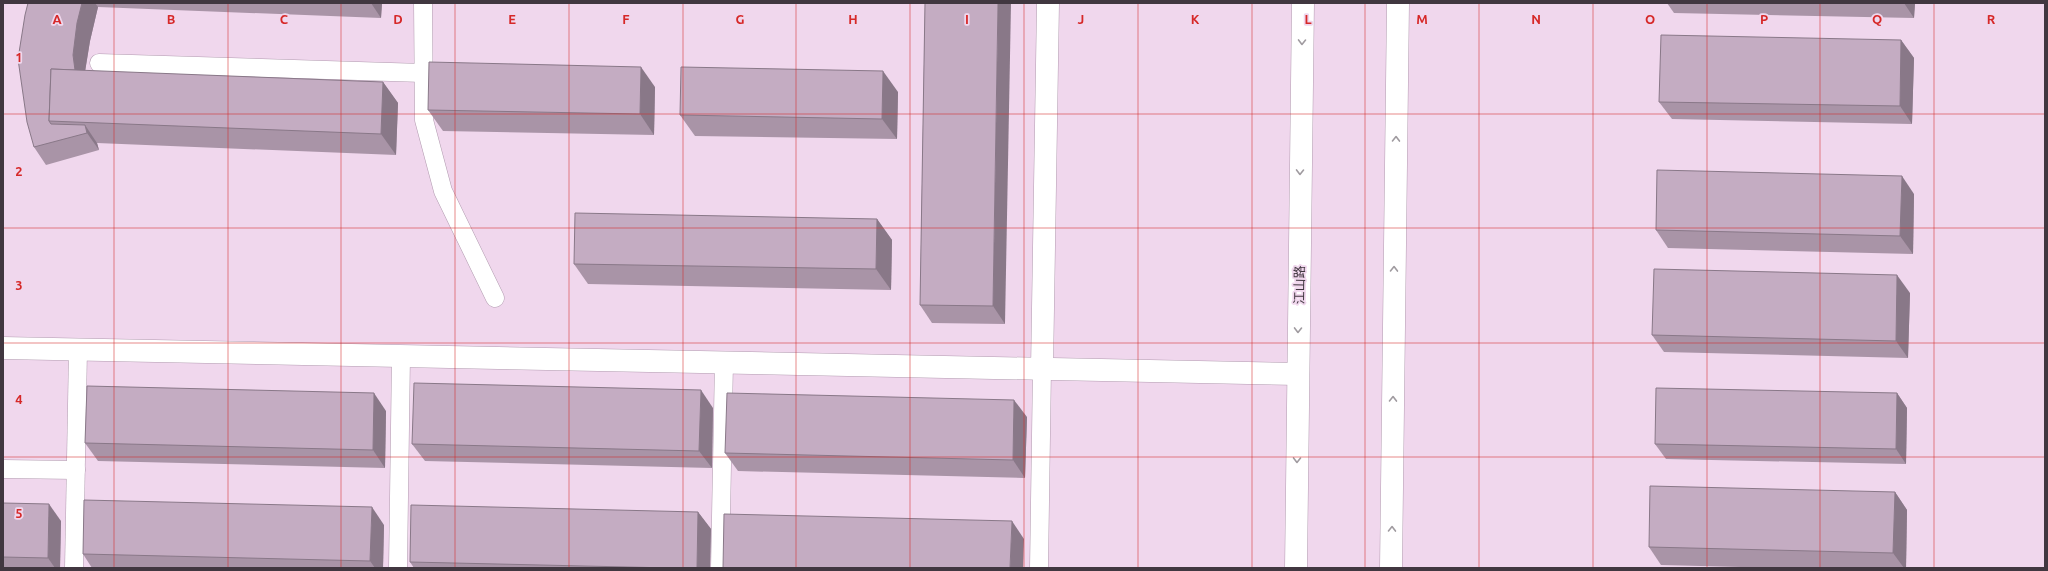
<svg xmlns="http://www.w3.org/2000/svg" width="2048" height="571" font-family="Ubuntu,'Noto Sans SC',sans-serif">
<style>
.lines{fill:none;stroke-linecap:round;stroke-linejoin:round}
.service-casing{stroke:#b29bb0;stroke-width:19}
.minor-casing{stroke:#b29bb0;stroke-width:23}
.secondary-casing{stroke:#b29bb0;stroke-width:23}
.service{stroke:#fff;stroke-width:18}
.minor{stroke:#fff;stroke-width:22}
.secondary{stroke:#fff;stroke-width:22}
.wall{fill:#a994a7}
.shaded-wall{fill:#897888}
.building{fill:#c4acc2;stroke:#897888}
.oneway{stroke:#a09ba0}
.grid{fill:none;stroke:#d62828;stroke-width:1;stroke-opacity:0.55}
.labels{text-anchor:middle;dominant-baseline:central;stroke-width:3.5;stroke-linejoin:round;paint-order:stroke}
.street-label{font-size:13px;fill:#413740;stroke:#f0d7ed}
.grid-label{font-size:13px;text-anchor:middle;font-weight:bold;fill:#d62828;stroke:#f0d7ed;stroke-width:3.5;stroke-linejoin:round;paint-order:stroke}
</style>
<rect width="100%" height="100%" fill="#f0d7ed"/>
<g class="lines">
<g class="service-casing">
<g id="service">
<path d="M423 3 424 120 443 191 495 298"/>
<path d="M99 63 423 73"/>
<path d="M3 469 76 470"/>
<path d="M74 568 78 350"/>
<path d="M398 568 401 356"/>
<path d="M720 568 724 362"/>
<path d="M1039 568 1042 369"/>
</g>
</g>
<g class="minor-casing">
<g id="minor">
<path d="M3 348 1298 374"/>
<path d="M1042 369 1048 3"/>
</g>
</g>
<g class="secondary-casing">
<g id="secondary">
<path d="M1296 568 1303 3"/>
<path d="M1391 568 1398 3"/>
</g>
</g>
<use href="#service" class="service"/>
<use href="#minor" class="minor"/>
<use href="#secondary" class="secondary"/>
</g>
<g class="wall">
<path d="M28 3H382L381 18 98 7 90 41 85 71 383 82 398 103 396 155 97 143 99 150 46 165 34 147Z"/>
<path d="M925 3 1005 324 932 323 920 305Z"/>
<path d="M1667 3H1915L1914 18 1674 13Z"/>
<path d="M1901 40 1914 58 1912 124 1672 119 1659 102Z"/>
<path d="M655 87 654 135 443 131 428 110Z"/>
<path d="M898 92 897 139 695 136 680 115Z"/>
<path d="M1914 194 1913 254 1668 248 1656 230Z"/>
<path d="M877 219 892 240 891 290 588 284 574 264Z"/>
<path d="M1910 293 1908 358 1664 352 1652 335Z"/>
<path d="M1897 393 1907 408 1906 464 1666 459 1655 444Z"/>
<path d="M713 408 712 468 425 461 412 444Z"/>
<path d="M386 411 385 468 98 461 85 443Z"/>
<path d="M1027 417 1025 478 738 471 725 453Z"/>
<path d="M1895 492 1907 510 1906 568H1782L1661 565 1649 547Z"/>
<path d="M3 503 61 521 60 568H3Z"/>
<path d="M698 512 711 529 710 568H414L410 562Z"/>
<path d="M384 525 383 568H92L83 554Z"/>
</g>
<g class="shaded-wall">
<path d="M82 3H95L98 7 90 41 85 72 75 73 73 55 77 23Z"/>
<path d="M371 3H382L381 18Z"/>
<path d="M998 3H1011L1005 324 993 306Z"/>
<path d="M1904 3H1915L1914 18Z"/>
<path d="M1901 40 1914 58 1912 124 1900 106Z"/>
<path d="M641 67 655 87 654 135 640 114Z"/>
<path d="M883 71 898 92 897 139 882 119Z"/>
<path d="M383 82 398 103 396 155 381 134Z"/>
<path d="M85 125 97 143 99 150 87 133Z"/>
<path d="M1902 176 1914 194 1913 254 1900 236Z"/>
<path d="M877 219 892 240 891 290 876 269Z"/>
<path d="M1897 275 1910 293 1908 358 1896 341Z"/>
<path d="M701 390 713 408 712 468 699 451Z"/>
<path d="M374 393 386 411 385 468 373 450Z"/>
<path d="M1897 393 1907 408 1906 464 1896 449Z"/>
<path d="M1014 400 1027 417 1025 478 1013 460Z"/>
<path d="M1895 492 1907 510 1906 568H1904L1893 553Z"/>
<path d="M49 504 61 521 60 568H55L48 558Z"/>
<path d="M372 507 384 525 383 568H375L370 561Z"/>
<path d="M698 512 711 529 710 568H697Z"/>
<path d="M1012 521 1024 539 1023 568H1010Z"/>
</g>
<g class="building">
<path d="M28 3H82L77 23 73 55 75 70 51 69 49 121 51 124 85 125 87 133 34 147 27 122 18 59 25 15Z"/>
<path d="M925 3H998L993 306 920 305Z"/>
<path d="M1661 35 1901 40 1900 106 1659 102Z"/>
<path d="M429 62 641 67 640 114 428 110Z"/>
<path d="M681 67 883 71 882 119 680 115Z"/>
<path d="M51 69 383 82 381 134 49 121Z"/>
<path d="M1657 170 1902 176 1900 236 1656 230Z"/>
<path d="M575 213 877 219 876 269 574 264Z"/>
<path d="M1654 269 1897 275 1896 341 1652 335Z"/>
<path d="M414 383 701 390 699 451 412 444Z"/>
<path d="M87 386 374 393 373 450 85 443Z"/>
<path d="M1656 388 1897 393 1896 449 1655 444Z"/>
<path d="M727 393 1014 400 1013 460 725 453Z"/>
<path d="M1650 486 1895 492 1893 553 1649 547Z"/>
<path d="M84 500 372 507 370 561 83 554Z"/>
<path d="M3 503 49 504 48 558 3 557Z"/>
<path d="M411 505 698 512 697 568H671L410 562Z"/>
<path d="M724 514 1012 521 1010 568H723Z"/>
</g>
<defs><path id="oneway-chevron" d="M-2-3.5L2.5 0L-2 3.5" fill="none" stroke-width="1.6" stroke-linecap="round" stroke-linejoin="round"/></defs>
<g class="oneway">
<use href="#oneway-chevron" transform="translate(1302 42) rotate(91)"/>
<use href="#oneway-chevron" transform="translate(1396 139) rotate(-89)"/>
<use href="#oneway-chevron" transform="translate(1300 172) rotate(91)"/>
<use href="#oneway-chevron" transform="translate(1394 269) rotate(-89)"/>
<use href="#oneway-chevron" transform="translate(1298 330) rotate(91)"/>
<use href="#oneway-chevron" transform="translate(1393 399) rotate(-89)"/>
<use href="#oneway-chevron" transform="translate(1297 460) rotate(91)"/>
<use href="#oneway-chevron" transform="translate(1392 529) rotate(-89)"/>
</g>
<path class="grid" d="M114 3V568M228 3V568M341 3V568M455 3V568M569 3V568M683 3V568M796 3V568M910 3V568M1024 3V568M1138 3V568M1252 3V568M1365 3V568M1479 3V568M1593 3V568M1707 3V568M1820 3V568M1934 3V568M3 114H2045M3 228H2045M3 343H2045M3 457H2045"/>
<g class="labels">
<g class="street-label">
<text transform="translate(1299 285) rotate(-89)">江山路</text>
</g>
</g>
<g class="grid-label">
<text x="57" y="24">A</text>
<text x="171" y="24">B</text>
<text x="284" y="24">C</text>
<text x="398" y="24">D</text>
<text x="512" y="24">E</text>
<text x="626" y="24">F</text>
<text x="740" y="24">G</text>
<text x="853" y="24">H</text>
<text x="967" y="24">I</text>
<text x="1081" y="24">J</text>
<text x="1195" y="24">K</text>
<text x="1308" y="24">L</text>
<text x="1422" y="24">M</text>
<text x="1536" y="24">N</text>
<text x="1650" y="24">O</text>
<text x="1764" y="24">P</text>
<text x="1877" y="24">Q</text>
<text x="1991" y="24">R</text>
<text x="19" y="62">1</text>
<text x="19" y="176">2</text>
<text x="19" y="290">3</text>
<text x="19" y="404">4</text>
<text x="19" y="518">5</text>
</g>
<rect width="2048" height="571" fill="none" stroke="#413740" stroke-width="8"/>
</svg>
